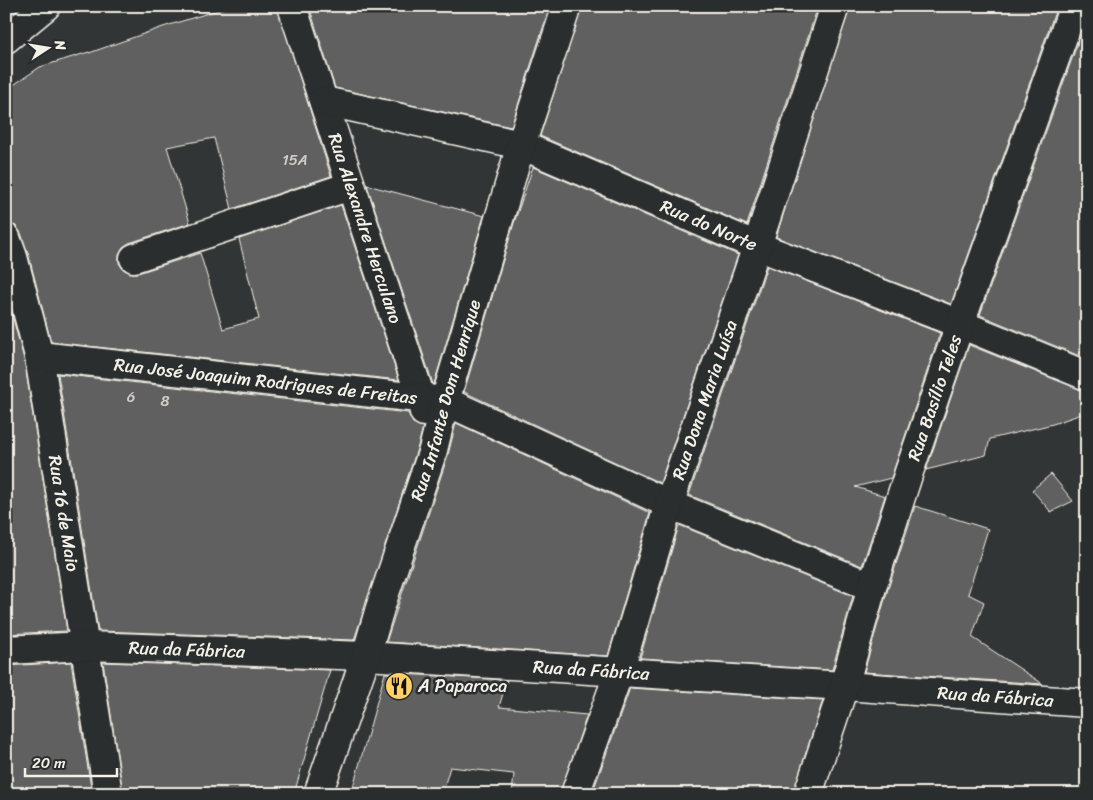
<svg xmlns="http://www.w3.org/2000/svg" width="1093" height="800" font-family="Sriracha,sans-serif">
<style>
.building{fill:#5f605f;stroke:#f4f1e8}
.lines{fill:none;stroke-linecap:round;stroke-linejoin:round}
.minor-casing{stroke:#f4f1e8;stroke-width:31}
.minor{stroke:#2a2d2e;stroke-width:28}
.labels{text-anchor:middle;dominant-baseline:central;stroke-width:5;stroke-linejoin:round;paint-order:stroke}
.number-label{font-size:15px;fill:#cfcdc6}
.street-label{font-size:18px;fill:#f4f1e8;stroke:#2a2d2e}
.poi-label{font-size:18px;fill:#f4f1e8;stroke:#2a2d2e;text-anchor:start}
</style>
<rect width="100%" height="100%" fill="#323535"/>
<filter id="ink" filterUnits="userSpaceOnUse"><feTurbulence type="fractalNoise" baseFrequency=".02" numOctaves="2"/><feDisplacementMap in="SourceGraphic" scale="10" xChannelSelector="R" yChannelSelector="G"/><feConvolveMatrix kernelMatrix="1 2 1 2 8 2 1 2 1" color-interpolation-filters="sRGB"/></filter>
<g filter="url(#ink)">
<g class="building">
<path d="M231 6H277L331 176 232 209 214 138 167 147 190 223 129 243 123 247 119 254V263L123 269 130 273H138L200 253 223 329 259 319 239 239 341 205 399 380 51 342 28 253 21 233 16 226 6 223V90L40 67 89 52V53L163 27Z"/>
<path d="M309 6H550L511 127 335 88Z"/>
<path d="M582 6H818L747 225 540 136Z"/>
<path d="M850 6H1057L951 304 776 237Z"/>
<path d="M1087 17V359L980 315Z"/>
<path d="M533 167 738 255 660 483 464 392 514 223Z"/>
<path d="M367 185 484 216 434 384H433Z"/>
<path d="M767 266 940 333 891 478 855 487 885 496 862 566 689 495Z"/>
<path d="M6 293 24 359 67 631 6 634Z"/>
<path d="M969 345 1081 390 1087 391V412L1053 424 990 439 986 455 926 470Z"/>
<path d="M58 374 408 413 413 423 423 427 418 446 354 640 98 631Z"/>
<path d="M456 423 650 513 608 656 386 642 448 455Z"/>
<path d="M1051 474 1073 501 1051 512 1032 490Z"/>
<path d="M915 506 988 529 968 594 984 602 972 637 1043 684 864 672 887 592Z"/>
<path d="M679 525 853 596 832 670 640 658Z"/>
<path d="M71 662 92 794H6V666Z"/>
<path d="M103 662 330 670 294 794H123Z"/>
<path d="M385 673 507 680 499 707 587 715 560 794H512L514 774 450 767 442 794H351Z"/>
<path d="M630 688 823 700 793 794H592Z"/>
</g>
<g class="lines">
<g class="minor-casing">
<g id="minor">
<path id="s1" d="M292 6 421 398 424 412"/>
<path d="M6 39 46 6"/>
<path id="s2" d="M324 101 521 145 757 246 960 324 1087 376"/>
<path id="s3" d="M6 238 13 257 39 356 108 794"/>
<path d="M134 258 350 186"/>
<path id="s4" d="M39 356 445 401 669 504 872 587"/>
<path id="s5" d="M6 650 86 646 366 656 844 686 1087 703"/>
<path id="s6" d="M318 794 366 656 380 608 433 450 445 401 521 145 567 6"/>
<path id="s7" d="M575 794 619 672 669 504 757 246 835 6"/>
<path id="s8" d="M808 794 844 686 872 587 909 472 960 324 1074 6"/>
</g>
</g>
<use href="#minor" class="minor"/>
</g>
</g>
<defs>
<g id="restaurant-disc" transform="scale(1.4375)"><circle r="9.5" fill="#ffd166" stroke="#2a2d2e"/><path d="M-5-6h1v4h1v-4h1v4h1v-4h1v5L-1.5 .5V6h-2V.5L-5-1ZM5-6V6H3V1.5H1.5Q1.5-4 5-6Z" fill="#111"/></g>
</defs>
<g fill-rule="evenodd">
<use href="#restaurant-disc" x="399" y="686"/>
</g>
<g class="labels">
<g class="number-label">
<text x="295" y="160">15A</text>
<text x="131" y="397">6</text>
<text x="165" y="401">8</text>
</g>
<g class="street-label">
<text stroke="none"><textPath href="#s2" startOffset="406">Rua do Norte</textPath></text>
<text stroke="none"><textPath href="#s1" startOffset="234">Rua Alexandre Herculano</textPath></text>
<text stroke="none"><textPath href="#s4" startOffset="228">Rua José Joaquim Rodrigues de Freitas</textPath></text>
<text stroke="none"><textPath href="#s8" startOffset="416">Rua Basílio Teles</textPath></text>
<text stroke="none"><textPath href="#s7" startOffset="415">Rua Dona Maria Luísa</textPath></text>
<text stroke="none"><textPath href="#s6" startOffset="414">Rua Infante Dom Henrique</textPath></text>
<text stroke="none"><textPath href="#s3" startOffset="282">Rua 16 de Maio</textPath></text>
<text stroke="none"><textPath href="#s5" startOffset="181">Rua da Fábrica</textPath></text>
<text stroke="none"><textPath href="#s5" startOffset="586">Rua da Fábrica</textPath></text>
<text stroke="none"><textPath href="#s5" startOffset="991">Rua da Fábrica</textPath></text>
</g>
<g class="poi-label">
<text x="418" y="686">A Paparoca</text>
</g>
</g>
<rect width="1093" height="800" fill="none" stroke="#2a2d2e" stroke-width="25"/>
<rect x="12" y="12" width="1068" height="775" fill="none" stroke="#f4f1e8" stroke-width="2" filter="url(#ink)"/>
<g transform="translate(48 48) rotate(78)" stroke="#2a2d2e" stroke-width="4" paint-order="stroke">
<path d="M0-4L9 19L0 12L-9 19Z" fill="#f4f1e8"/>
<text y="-8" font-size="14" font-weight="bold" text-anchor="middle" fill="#f4f1e8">N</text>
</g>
<path d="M25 768v8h92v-8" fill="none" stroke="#f4f1e8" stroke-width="2.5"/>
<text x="32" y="768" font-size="15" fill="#f4f1e8" stroke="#2a2d2e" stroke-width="4" paint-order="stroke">20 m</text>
</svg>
